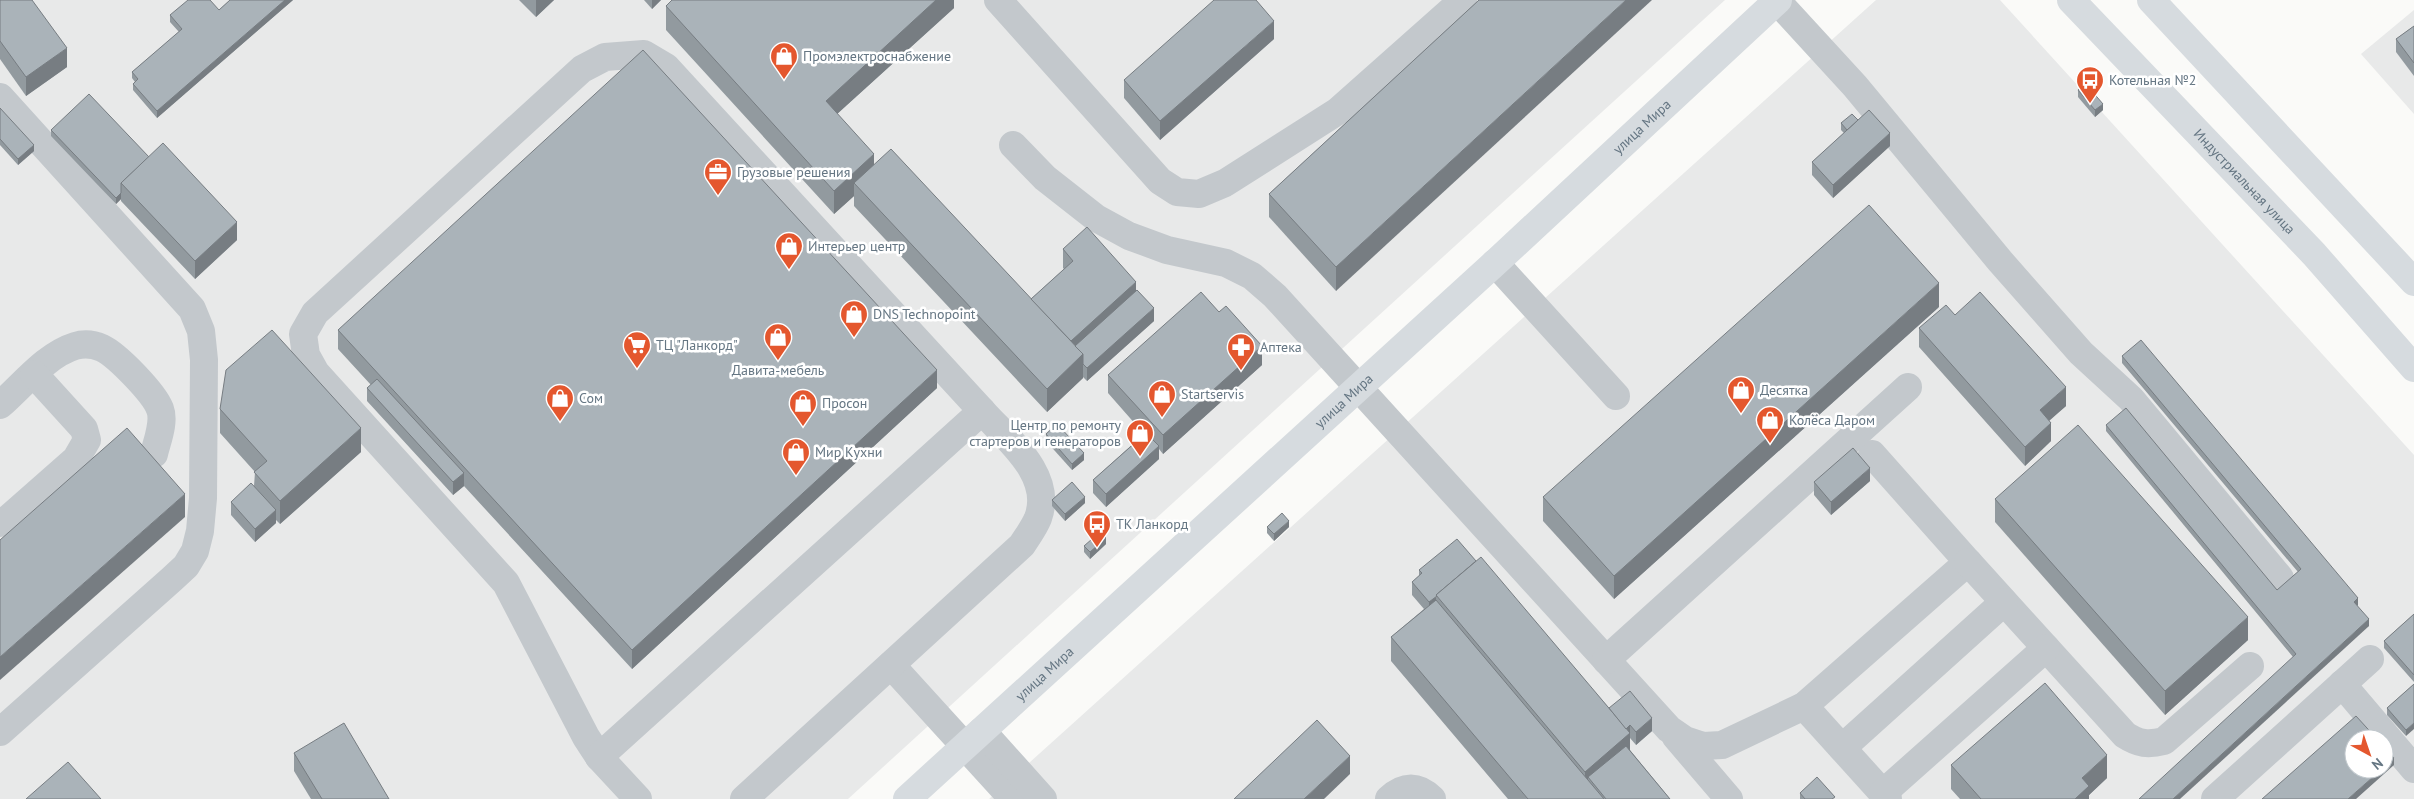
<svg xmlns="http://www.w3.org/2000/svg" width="2414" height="799" font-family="'PT Sans',sans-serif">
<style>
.built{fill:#e8e9e9;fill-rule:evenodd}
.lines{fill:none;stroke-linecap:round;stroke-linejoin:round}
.minor{stroke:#c3c8cc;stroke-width:28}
.major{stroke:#d6dbdf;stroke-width:28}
.wall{fill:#929a9f}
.shaded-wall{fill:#777d82}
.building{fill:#aab3b9;stroke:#777d82}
.labels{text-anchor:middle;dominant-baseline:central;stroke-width:5;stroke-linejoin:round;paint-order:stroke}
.poi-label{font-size:14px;fill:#657683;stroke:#fff;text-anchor:start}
.street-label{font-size:14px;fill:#657683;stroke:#fff}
</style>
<rect width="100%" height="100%" fill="#fafaf8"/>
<g class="built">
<path d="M0 0H1725L848 799H0Z"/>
<path d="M1876 0H2000L2414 455V799H989ZM2354 739H2384V769H2354Z"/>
<path d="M2414 10V114L2361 54Z"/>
</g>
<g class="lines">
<g class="minor">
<path d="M998 0 1160 181 1177 192 1199 194 1225 183 1338 111 1463 0"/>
<path d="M1777 1 1855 86 2000 261 2081 353 2131 399 2280 578"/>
<path d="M0 97 192 309 201 331 204 360 203 498 200 531 195 551 186 566 172 579 0 732"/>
<path d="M1013 145 1045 178 1096 218 1129 236 1167 250 1226 263 1252 276 1275 296 1669 729 1685 740 1703 746 1722 745 1804 706 1968 562 1872 454"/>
<path d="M1495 263 1616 396"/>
<path d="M0 405C23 385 46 355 75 346 85 343 93 344 102 348 117 355 154 393 160 409 165 422 157 441 154 454"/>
<path d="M0 523 9 518 76 459 87 440 84 429 34 374"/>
<path d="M1968 562 2125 735C2139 744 2148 745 2164 741L2250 666"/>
<path d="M1606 660 1908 387"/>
<path d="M891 665 1013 799"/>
<path d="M2342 684 2414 769"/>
<path d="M1804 706 1888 799"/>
<path d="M982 731 1043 799"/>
<path d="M1676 737 1729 799"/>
<path d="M1842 748 2004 602"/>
<path d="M599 757 586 737 506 583 316 373 306 355 303 334 315 313 582 69 605 57 644 54 666 67 982 411"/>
<path d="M1883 793 2046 648"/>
<path d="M638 799 599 757 982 411C1007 439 1054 475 1038 518 1034 528 1027 537 1022 545L744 799"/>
<path d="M1389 799C1404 785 1418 785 1432 799"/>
<path d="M2215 799 2370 659"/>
</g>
<g class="major">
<path id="s1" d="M2071 0 2314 254 2414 368"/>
<path d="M2151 0 2414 282"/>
<path id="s2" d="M907 799 1495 263 1778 0"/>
</g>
</g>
<g class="wall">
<path d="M0 0 67 67 26 96 0 59Z"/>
<path d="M230 0H293L157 118 133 90V84L135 82 132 78V72L179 32 170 22V15L219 10Z"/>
<path d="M519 0H554L536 17Z"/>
<path d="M644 0H661L652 9Z"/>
<path d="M954 0V8L837 114 874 164 1031 299 1064 269 1063 268V249L1136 290 1154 321 1087 381 1083 377V378L1047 412 854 206V196L834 214 666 30V6Z"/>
<path d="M1479 0 1336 291 1269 217V194Z"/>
<path d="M2414 26V76L2396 52V39Z"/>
<path d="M1274 39 1160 140 1124 98V80Z"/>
<path d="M2078 90 2103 110 2095 117 2078 97Z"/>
<path d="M0 108 34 151 18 165 0 145Z"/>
<path d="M1858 120 1890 146 1833 198 1812 175V162L1844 133 1841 130V123Z"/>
<path d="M51 130 149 157 237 240 195 279 121 201V199L116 204 51 136Z"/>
<path d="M1939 307 1614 599 1543 521V497Z"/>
<path d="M1955 315 2066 406 2049 420 2051 441 2025 466 1919 347V328Z"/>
<path d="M338 330 937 388 632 669 464 486 453 495 367 401V388L371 385 338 349Z"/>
<path d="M2122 356 2358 605 2357 606 2369 626 2293 657 2106 431V425L2277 590 2298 572 2122 363Z"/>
<path d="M1262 365 1163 454 1159 449V459L1106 507 1093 493V480L1144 434 1108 393V375Z"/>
<path d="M220 409 361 452 280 524 276 520V523L255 542 231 515V502L254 486 255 472 220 433Z"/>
<path d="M1046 434 1084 460 1072 470 1046 441Z"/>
<path d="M1870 481 1831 515 1814 495V482Z"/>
<path d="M1995 499 2248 640 2165 715 1995 522Z"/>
<path d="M1052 500 1085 503 1065 521 1052 506Z"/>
<path d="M1267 527H1289L1274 541 1267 533Z"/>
<path d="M1106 544 1090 559 1084 552V546Z"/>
<path d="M1476 561 1609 708 1652 731 1636 745 1630 738V750L1670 799H1508L1391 661V637L1424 609 1412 595V582L1419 576V570Z"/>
<path d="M2414 614V682L2384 648V641Z"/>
<path d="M2414 684 2406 736 2387 715V708Z"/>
<path d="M294 753 389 799H311L294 771Z"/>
<path d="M1951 765 2107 778 2089 795V799H1960L1951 789Z"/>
<path d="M1800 793 1835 799H1800Z"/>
</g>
<g class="shaded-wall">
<path d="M285 0H293L157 118V111Z"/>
<path d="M536 0H554L536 17Z"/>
<path d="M652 0H661L652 9Z"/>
<path d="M936 0H954V8L826 124V101Z"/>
<path d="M1626 0H1652L1336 291V267Z"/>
<path d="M1274 21V39L1160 140V121Z"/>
<path d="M67 48V67L26 96V77Z"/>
<path d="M2103 104V110L2095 117V110Z"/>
<path d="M1890 133V146L1833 198V185Z"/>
<path d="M34 145V151L18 165V159Z"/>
<path d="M874 154V177L854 183V196L834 214V191Z"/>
<path d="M121 193V199L116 204V198Z"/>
<path d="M237 222V240L195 279V261Z"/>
<path d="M1136 282V300L1075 355 1069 342Z"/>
<path d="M1939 283V307L1614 599V576Z"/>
<path d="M1154 308V321L1087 381V368Z"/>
<path d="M1262 346V365L1163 454V435Z"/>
<path d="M1083 354V378L1047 412V389Z"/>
<path d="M937 370V388L632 669V650Z"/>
<path d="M2066 387V406L2040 429V410Z"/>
<path d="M2051 423V441L2025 466V447Z"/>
<path d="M361 428V452L280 524V501Z"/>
<path d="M1159 446V459L1106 507V494Z"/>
<path d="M1084 453V460L1072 470V464Z"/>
<path d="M1870 468V481L1831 515V502Z"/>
<path d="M464 473V486L453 495V482Z"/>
<path d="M185 494V517L0 680V657Z"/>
<path d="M1085 497V503L1065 521V514Z"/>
<path d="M276 510V523L255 542V529Z"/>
<path d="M1289 521V527L1274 541V534Z"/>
<path d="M1106 538V544L1090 559V552Z"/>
<path d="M1436 597V610L1429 615V602Z"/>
<path d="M2358 598V605L2354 609V602Z"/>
<path d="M2248 617V640L2165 715V691Z"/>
<path d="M2369 619V626L2180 799H2173Z"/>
<path d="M1652 718V731L1636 745V732Z"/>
<path d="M2414 723V729L2406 736V730Z"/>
<path d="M1630 725V757L1588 777V792L1585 795V772L1622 732Z"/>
<path d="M2107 755V778L2089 795V799H2075L2082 778Z"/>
<path d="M1350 756V774L1324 799H1304Z"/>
<path d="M2394 758V765L2356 799H2348L2382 769H2384V767Z"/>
</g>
<g class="building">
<path d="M0 0H32L67 48 26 77 0 41Z"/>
<path d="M188 0H210L219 10 230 0H285L157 111 133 84 138 79 132 72 182 29 170 15Z"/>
<path d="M672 0H936L826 101 874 154 834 191 666 6Z"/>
<path d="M1214 0H1256L1274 21 1160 121 1124 80Z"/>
<path d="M1479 0H1626L1336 267 1269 194Z"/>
<path d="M2414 26V63L2396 39Z"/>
<path d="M643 50 937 370 632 650 338 330Z"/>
<path d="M2085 83 2103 104 2095 110 2078 90Z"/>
<path d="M89 94 149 157 121 183V193L116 198 51 130Z"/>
<path d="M0 108 34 145 18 159 0 139Z"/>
<path d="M1869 110 1890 133 1833 185 1812 162Z"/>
<path d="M1852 114 1858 120 1847 130 1841 123Z"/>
<path d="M163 143 237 222 195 261 121 183Z"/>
<path d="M891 149 1083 354 1047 389 854 183Z"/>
<path d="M1869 205 1939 283 1614 576 1543 497Z"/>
<path d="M1087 227 1136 282 1071 341 1031 299 1073 261 1063 249Z"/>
<path d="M1137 290 1154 308 1087 368 1083 364V354L1075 346Z"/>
<path d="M1201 292 1219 312 1226 306 1262 346 1163 435 1108 375Z"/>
<path d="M1980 292 2066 387 2040 410 2051 423 2025 447 1919 328 1946 305 1955 315Z"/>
<path d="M272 330 361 428 280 501 254 472 267 461 220 409 226 370Z"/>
<path d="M2141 340 2358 598 2354 602 2369 619 2173 799H2139L2296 654 2106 425 2126 408 2277 590 2301 569 2122 356Z"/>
<path d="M377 379 464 473 453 482 367 388Z"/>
<path d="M1057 424 1084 453 1072 464 1046 434Z"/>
<path d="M2078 425 2248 617 2165 691 1995 499Z"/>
<path d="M127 428 185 494 0 657V540Z"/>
<path d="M1146 433 1159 446 1106 494 1093 480Z"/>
<path d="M1853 448 1870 468 1831 502 1814 482Z"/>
<path d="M1072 482 1085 497 1065 514 1052 500Z"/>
<path d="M251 483 276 510 255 529 231 502Z"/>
<path d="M1282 513 1289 521 1274 534 1267 527Z"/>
<path d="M1100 532 1106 538 1090 552 1084 546Z"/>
<path d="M1457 539 1476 561 1436 595 1437 596 1429 602 1412 582 1422 573 1419 570Z"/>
<path d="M1481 557 1630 733 1585 772 1436 595Z"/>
<path d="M1436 600 1604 799H1528L1391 637Z"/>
<path d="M2414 614V675L2384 641Z"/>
<path d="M2045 683 2107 755 2082 778 2089 786 2075 799H1981L1951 765Z"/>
<path d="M2414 684V723L2406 730 2387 708Z"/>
<path d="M1630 691 1652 718 1636 732 1630 725 1626 729 1609 708Z"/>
<path d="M2356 716 2377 739H2354V769H2382L2348 799H2262Z"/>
<path d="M1317 720 1350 756 1304 799H1234Z"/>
<path d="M344 723 389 799H322L294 753Z"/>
<path d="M1626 746 1670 799H1606L1588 777Z"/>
<path d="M2384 747 2394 758 2384 767Z"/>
<path d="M68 762 101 799H26Z"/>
<path d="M1817 777 1835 797 1832 799H1805L1800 793Z"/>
</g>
<defs>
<g id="shop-pin" transform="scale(1.4375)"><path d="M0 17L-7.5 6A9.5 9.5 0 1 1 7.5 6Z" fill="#e4572e" stroke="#fff"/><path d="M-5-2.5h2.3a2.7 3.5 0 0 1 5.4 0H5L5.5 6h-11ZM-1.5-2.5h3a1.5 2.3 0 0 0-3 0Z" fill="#fff"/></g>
<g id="bus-pin" transform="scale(1.4375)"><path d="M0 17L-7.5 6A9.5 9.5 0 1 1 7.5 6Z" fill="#e4572e" stroke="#fff"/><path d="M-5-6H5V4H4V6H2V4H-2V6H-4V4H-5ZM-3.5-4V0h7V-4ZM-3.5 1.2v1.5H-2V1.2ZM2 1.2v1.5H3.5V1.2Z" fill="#fff"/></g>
<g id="office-pin" transform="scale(1.4375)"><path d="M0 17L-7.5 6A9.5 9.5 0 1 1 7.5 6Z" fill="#e4572e" stroke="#fff"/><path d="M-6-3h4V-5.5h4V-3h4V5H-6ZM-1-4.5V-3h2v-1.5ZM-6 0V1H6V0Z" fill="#fff"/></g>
<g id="supermarket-pin" transform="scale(1.4375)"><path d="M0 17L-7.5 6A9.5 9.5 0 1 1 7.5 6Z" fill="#e4572e" stroke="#fff"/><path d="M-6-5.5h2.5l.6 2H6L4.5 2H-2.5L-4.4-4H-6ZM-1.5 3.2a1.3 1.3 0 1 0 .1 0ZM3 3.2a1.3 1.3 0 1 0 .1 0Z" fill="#fff"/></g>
<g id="pharmacy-pin" transform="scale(1.4375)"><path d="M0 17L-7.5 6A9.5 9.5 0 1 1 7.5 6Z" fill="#e4572e" stroke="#fff"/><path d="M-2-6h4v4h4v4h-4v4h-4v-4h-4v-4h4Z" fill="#fff"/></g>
</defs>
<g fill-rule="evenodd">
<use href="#shop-pin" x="784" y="56"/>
<use href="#bus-pin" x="2090" y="80"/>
<use href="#office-pin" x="718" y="172"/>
<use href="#shop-pin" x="789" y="246"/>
<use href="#shop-pin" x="854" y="314"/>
<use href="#shop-pin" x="778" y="337"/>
<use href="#supermarket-pin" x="637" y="345"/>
<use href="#pharmacy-pin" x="1241" y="347"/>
<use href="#shop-pin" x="1741" y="390"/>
<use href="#shop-pin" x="1162" y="394"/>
<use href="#shop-pin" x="560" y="398"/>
<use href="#shop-pin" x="803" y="403"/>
<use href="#shop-pin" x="1770" y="420"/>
<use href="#shop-pin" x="1140" y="433"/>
<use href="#shop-pin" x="796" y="452"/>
<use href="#bus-pin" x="1097" y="524"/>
</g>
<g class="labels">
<g class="poi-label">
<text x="803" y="56">Промэлектроснабжение</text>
<text x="2109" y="80">Котельная №2</text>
<text x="737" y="172">Грузовые решения</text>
<text x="808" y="246">Интерьер центр</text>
<text x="873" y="314">DNS Technopoint</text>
<text x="656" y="345">ТЦ "Ланкорд"</text>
<text x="1260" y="347">Аптека</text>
<text x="778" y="370" text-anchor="middle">Давита-мебель</text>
<text x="1760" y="390">Десятка</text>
<text x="1181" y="394">Startservis</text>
<text x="579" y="398">Сом</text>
<text x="822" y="403">Просон</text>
<text x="1789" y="420">Колёса Даром</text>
<text x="1121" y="425" text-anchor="end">Центр по ремонту<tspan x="1121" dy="16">стартеров и генераторов</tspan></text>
<text x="815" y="452">Мир Кухни</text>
<text x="1116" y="524">ТК Ланкорд</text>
</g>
<g class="street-label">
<text stroke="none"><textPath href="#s2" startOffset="996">улица Мира</textPath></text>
<text stroke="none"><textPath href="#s1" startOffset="251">Индустриальная улица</textPath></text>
<text stroke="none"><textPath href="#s2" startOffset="591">улица Мира</textPath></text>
<text stroke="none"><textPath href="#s2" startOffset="186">улица Мира</textPath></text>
</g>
</g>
<g transform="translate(2369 754) rotate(140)"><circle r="24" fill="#ffffff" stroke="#c1c8cd"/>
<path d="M0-4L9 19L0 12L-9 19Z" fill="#e4572e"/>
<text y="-8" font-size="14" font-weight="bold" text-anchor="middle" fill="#657683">N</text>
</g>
</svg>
